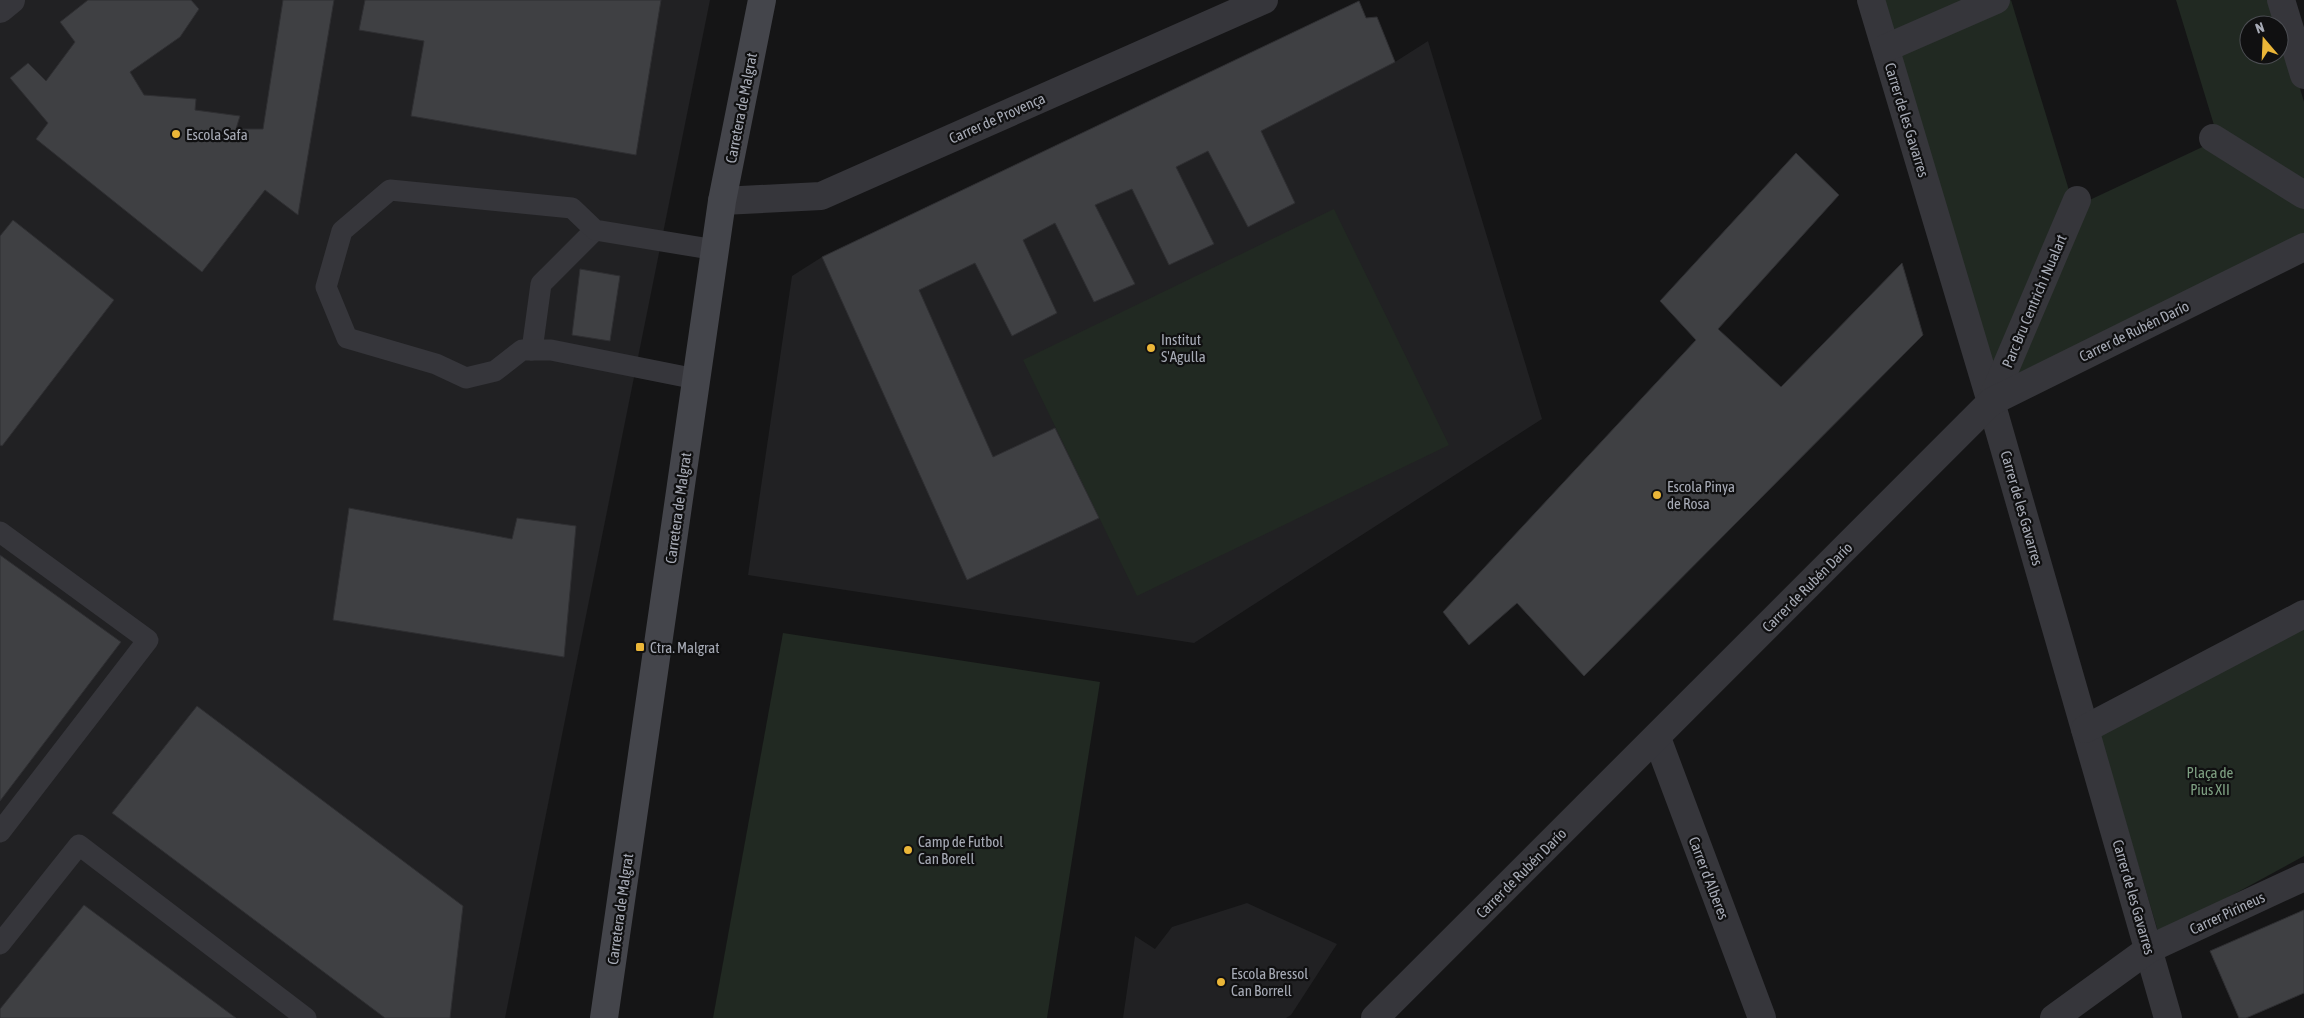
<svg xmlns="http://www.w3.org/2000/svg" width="2304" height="1018" font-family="'Asap Condensed',sans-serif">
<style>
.built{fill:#212123}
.green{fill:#212922;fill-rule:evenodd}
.building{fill:#3f4043;stroke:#2f2f32}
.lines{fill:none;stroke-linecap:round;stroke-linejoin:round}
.lane{stroke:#36363b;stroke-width:21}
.street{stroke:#36363b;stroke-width:28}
.secondary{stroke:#44454b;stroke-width:28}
.poi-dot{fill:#ebb638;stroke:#101011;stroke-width:2}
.labels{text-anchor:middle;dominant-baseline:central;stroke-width:4.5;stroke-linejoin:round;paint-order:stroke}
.street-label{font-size:15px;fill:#a7abb6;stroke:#101011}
.poi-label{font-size:15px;fill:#a7abb6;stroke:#101011;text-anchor:start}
.park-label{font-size:15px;fill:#7ea082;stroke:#101011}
</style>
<rect width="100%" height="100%" fill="#151516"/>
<g class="built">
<path d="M0 0H710L505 1018H0Z"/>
<path d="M1359 1 1366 18 1377 17 1395 62 1428 41 1542 419 1194 643 748 575 792 276 822 257Z"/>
<path d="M1247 903 1337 944 1291 1015 1286 1018H1123L1135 936 1155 949 1172 927Z"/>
</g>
<g class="green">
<path d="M1875 0H1983L1888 43Z"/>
<path d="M2011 0 2071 197 1991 389 1891 53Z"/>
<path d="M2176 0H2274L2304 102V189L2217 135ZM2249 25H2279V55H2249Z"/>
<path d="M2213 142 2304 204V238L2001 393 2079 205Z"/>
<path d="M1334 209 1449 445 1137 596 1023 360Z"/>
<path d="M2304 620V856L2159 935 2100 736Z"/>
<path d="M783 633 1100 682 1047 1018H713Z"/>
</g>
<g class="building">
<path d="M88 0H191L199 9 180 37 130 72 144 95 196 99 195 110 240 116 236 129H263L283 0H334L298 215 265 190 202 272 36 139 48 123 10 78 28 63 46 81 75 42 60 22Z"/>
<path d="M365 0H661L636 155 411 116 424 41 359 30Z"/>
<path d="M1359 1 1366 18 1377 17 1395 62 1261 131 1295 203 1248 227 1208 151 1176 167 1214 244 1169 265 1132 189 1095 205 1135 284 1094 302 1055 223 1023 240 1057 313 1012 336 975 263 919 290 993 457 1055 428 1099 518 967 580 822 257Z"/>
<path d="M1796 153 1839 195 1718 329 1781 387 1902 263 1923 335 1584 676 1517 603 1469 645 1443 612 1696 340 1660 301Z"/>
<path d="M13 220 114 300 2 446 0 445V236Z"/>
<path d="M580 269 620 276 610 341 572 335Z"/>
<path d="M349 508 512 539 517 518 576 526 564 657 333 620Z"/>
<path d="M0 555 121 642 0 801Z"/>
<path d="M197 706 463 906 450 1018H385L112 813Z"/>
<path d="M84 905 236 1018H0V1009Z"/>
<path d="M2304 910V993L2246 1018H2239L2210 951Z"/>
</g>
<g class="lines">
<g class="lane">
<path d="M532 350 541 284 595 230"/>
<path d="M696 379 551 350H522L495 371 466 378 436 364 347 338 326 287 342 231 390 190 572 208 595 230 716 250"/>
<path d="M0 532 148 640 0 832"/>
<path d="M0 944 79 845 306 1018"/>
</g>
<g class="street">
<path d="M1871 0 1991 402 2168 1018"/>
<path d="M2281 0 2304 75"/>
<path d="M0 9 11 0"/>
<path d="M1886 48 1996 0"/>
<path d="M2213 138 2304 195"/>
<path d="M722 201 821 196 1264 0"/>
<path d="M1991 402 2077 200"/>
<path d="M2085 729 2304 614"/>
<path d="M1657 738 1762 1018"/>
<path d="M1375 1018 1991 402 2304 247"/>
<path d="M2054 1018 2149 949 2304 877"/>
</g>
<path class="secondary" d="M604 1018 722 201 762 0"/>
</g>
<g class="poi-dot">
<circle cx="176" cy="134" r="5"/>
<circle cx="1151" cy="348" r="5"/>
<circle cx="1657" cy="495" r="5"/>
<rect x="635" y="642" width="10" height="10" rx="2.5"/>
<circle cx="908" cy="850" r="5"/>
<circle cx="1221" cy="982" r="5"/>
</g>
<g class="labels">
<g class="street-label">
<text transform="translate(741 108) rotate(-79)">Carretera de Malgrat</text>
<text transform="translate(997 118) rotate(-24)">Carrer de Provença</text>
<text transform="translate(1907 120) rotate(73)">Carrer de les Gavarres</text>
<text transform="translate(2034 301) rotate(-67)">Parc Bru Centrich i Nualart</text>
<text transform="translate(2134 331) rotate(-26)">Carrer de Rubén Darío</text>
<text transform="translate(678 508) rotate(-82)">Carretera de Malgrat</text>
<text transform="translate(2022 508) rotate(74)">Carrer de les Gavarres</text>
<text transform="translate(1807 587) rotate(-45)">Carrer de Rubén Darío</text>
<text transform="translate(1521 873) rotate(-45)">Carrer de Rubén Darío</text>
<text transform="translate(1709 878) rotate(69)">Carrer d'Alberes</text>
<text transform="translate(2134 897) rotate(74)">Carrer de les Gavarres</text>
<text transform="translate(620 909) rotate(-82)">Carretera de Malgrat</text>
<text transform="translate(2227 913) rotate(-25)">Carrer Pirineus</text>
</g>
<g class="poi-label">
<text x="186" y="134">Escola Safa</text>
<text x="1161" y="339">Institut<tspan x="1161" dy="17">S'Agulla</tspan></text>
<text x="1667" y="486">Escola Pinya<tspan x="1667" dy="17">de Rosa</tspan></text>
<text x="650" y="647">Ctra. Malgrat</text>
<text x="918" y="841">Camp de Futbol<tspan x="918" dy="17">Can Borell</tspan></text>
<text x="1231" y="973">Escola Bressol<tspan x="1231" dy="17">Can Borrell</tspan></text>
</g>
<g class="park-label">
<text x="2210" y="772">Plaça de<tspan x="2210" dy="17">Pius XII</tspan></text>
</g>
</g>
<g transform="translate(2264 40) rotate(341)"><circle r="24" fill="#101011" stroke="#4c4e53"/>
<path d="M0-4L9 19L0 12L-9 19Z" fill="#ebb638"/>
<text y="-8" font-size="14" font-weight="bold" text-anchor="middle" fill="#a7abb6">N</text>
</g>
</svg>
